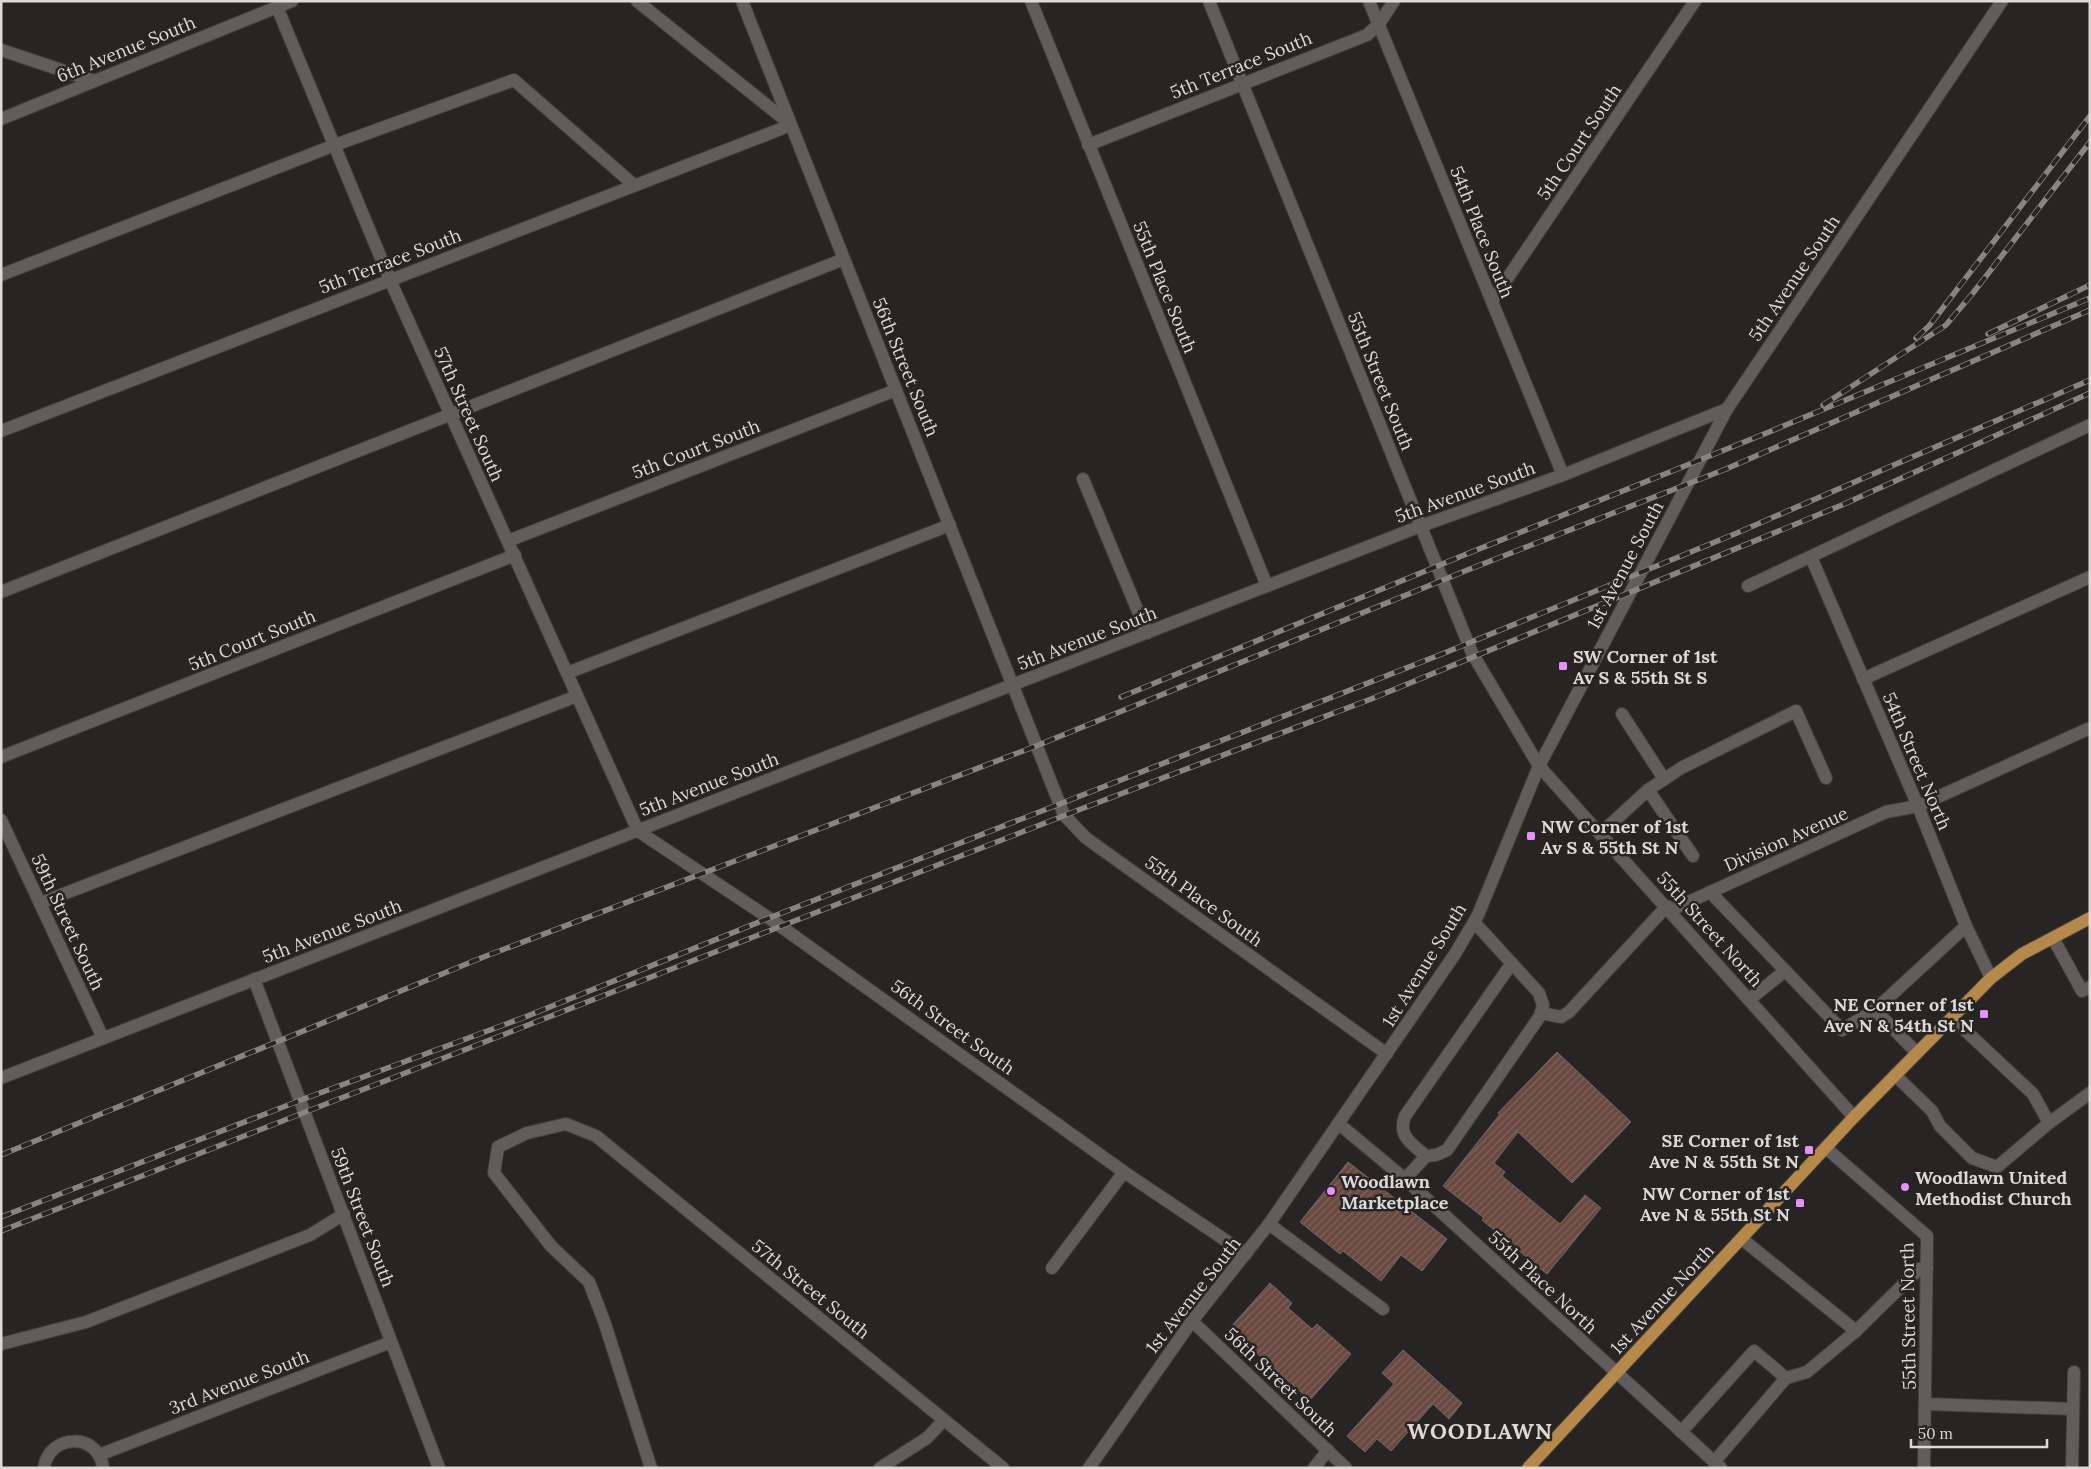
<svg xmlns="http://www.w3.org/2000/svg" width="2091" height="1469" font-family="Lora,serif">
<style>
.building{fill:url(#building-hatch);stroke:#6d6a69}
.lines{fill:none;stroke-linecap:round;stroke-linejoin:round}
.minor-casing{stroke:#413f3e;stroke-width:14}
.major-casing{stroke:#413f3e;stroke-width:14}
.minor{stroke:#605d5c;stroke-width:12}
.major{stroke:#b68948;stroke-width:12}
.rail-casing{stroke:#878584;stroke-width:5.5}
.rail{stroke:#272523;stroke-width:4;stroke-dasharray:11;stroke-linecap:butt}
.poi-dot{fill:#ea8dfd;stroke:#272523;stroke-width:2}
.labels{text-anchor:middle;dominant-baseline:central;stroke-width:5;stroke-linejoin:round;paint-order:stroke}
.street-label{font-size:18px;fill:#dcdad9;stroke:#272523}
.poi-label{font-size:18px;font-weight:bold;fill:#dcdad9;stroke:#272523;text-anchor:start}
.district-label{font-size:22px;font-weight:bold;letter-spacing:1px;fill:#dcdad9;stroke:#272523}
</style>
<defs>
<pattern id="building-hatch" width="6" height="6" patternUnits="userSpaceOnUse" patternTransform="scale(1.25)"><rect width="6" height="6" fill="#6a4941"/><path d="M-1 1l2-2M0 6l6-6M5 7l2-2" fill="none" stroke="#7f635c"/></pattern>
</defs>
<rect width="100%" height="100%" fill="#272523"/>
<g class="building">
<path d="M1557 1052 1631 1122 1572 1183 1518 1132 1494 1163 1505 1172 1502 1176 1560 1224 1585 1195 1601 1208 1547 1274 1482 1220 1484 1218 1443 1186 1500 1114 1498 1113Z"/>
<path d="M1348 1162 1447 1239 1422 1271 1401 1255 1381 1281 1343 1251 1340 1254 1300 1222Z"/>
<path d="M1270 1283 1292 1303 1288 1308 1312 1329 1317 1324 1351 1354 1310 1400 1229 1329Z"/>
<path d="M1403 1350 1462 1403 1449 1419 1433 1404 1391 1451 1377 1439 1365 1452 1347 1436 1394 1384 1382 1373Z"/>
</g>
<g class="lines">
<g class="minor-casing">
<g id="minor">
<path d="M637 1 789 123"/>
<path d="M742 1 1064 815 1086 838 1387 1054"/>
<path d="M1031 1 1267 586"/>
<path d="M1209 1 1472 653 1539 766 1854 1117"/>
<path d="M1369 1 1563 475"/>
<path d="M277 7 390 280 638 831 769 918 1124 1172 1246 1254"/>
<path d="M1 50 94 81"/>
<path d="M1 119 292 1"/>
<path d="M1088 145 1367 35 1379 24 1394 1"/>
<path d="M1 275 335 145 514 80 634 185"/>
<path d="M1492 301 1695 1"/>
<path d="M1 431 791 125"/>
<path d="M1083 479 1147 633"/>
<path d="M508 541 896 390"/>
<path d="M1811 557 1918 806 1966 926 1991 978"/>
<path d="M1748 586 2090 425"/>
<path d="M1 592 844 259"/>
<path d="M567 673 950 525"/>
<path d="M1863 679 2090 577"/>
<path d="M1622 714 1664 779"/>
<path d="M1 757 515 555"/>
<path d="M1648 790 1693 856"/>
<path d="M1 820 103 1038"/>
<path d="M1601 833 1648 790 1681 768 1796 711 1826 778"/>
<path d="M1710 892 1842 1030 1875 1010"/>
<path d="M40 903 577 696"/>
<path d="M1671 910 1886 812 1918 806 2090 728"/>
<path d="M2053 938 2082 991 2090 987"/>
<path d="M254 979 439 1468"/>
<path d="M1750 999 1785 971"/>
<path d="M1541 1013 1561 1017 1569 1012 1667 906"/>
<path d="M1952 1018 2033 1094 2049 1123"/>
<path d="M1917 1053 1875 1010 1966 926"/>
<path d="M1895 1075 1932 1111 1940 1126 1972 1158 1997 1167 2049 1123 2090 1093"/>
<path d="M1 1078 1421 526 1563 475 1727 409"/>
<path d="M1339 1124 1405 1179 1721 1468"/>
<path d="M1826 1148 1927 1236 1924 1468"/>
<path d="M1426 1156C1412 1144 1397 1136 1405 1116L1512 963"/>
<path d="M1405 1179 1426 1156 1436 1155 1447 1150 1540 1016 1543 1005 1539 993 1474 922"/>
<path d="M1269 1224 1383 1309"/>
<path d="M1742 1239 1856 1331"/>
<path d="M1052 1268 1124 1172"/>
<path d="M1192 1321 1346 1468"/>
<path d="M1 1344 86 1322 310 1235 344 1214"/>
<path d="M1786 1378 1807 1372 1856 1331 1919 1269 1927 1268"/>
<path d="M1926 1404 2073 1409"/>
<path d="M1681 1432 1754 1351 1786 1378 1714 1462"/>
<path d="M99 1455 391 1342"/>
<path d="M44 1468C49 1433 99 1432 103 1468"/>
<path d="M651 1468 604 1321 589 1282 551 1246 494 1173 498 1147 527 1133 566 1124 596 1136 1003 1468"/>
<path d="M880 1468 927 1438 944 1420"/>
<path d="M1089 1468 1192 1321 1269 1224 1455 954 1478 915 1539 766 1727 409 2002 1"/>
<path d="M1314 1468 1328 1450"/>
<path d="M2072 1468 2074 1372"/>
</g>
</g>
<g class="major-casing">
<path id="major" d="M1528 1468 1854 1117 1991 978 2022 954 2090 918"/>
</g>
<use href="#minor" class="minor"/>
<use href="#major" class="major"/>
<g class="rail-casing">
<g id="rail">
<path d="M1988 334 2090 285"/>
<path d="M1916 338 1929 326 2090 116"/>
<path d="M1823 405 1946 325 1973 293 2090 142"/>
<path d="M1121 697 1469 553 1769 432 2090 298"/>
<path d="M1 1155 481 958 1036 746 1470 569 1726 469 2090 310"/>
<path d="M1 1217 301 1100 525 1017 769 918 1442 654 1737 533 2090 380"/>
<path d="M1 1231 1081 809 1371 699 1842 505 2090 393"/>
</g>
</g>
<use href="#rail" class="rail"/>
</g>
<g class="poi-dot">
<rect x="1558" y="661" width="10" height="10" rx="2.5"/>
<rect x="1526" y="831" width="10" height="10" rx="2.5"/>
<rect x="1979" y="1009" width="10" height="10" rx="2.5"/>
<rect x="1804" y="1145" width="10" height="10" rx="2.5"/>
<circle cx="1905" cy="1187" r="5"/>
<circle cx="1331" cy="1191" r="5"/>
<rect x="1795" y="1198" width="10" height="10" rx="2.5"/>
</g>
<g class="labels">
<g class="street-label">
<text transform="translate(126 49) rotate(-22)">6th Avenue South</text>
<text transform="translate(1241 65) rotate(-22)">5th Terrace South</text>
<text transform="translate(1579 142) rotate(-56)">5th Court South</text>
<text transform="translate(1482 232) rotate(68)">54th Place South</text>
<text transform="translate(390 261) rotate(-21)">5th Terrace South</text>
<text transform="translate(1794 278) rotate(-56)">5th Avenue South</text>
<text transform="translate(1165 287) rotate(68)">55th Place South</text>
<text transform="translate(906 367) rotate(68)">56th Street South</text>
<text transform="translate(1381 381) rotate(68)">55th Street South</text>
<text transform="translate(469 414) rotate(66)">57th Street South</text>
<text transform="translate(696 449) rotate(-21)">5th Court South</text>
<text transform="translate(1465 492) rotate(-20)">5th Avenue South</text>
<text transform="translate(1625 565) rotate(-62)">1st Avenue South</text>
<text transform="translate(1087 638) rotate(-21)">5th Avenue South</text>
<text transform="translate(252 640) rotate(-22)">5th Court South</text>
<text transform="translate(1917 761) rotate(67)">54th Street North</text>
<text transform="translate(709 784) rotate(-21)">5th Avenue South</text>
<text transform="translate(1786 839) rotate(-24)">Division Avenue</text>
<text transform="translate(1204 901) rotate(36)">55th Place South</text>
<text transform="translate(68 922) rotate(65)">59th Street South</text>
<text transform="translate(1710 929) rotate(48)">55th Street North</text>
<text transform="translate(332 931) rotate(-21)">5th Avenue South</text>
<text transform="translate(1424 965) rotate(-58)">1st Avenue South</text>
<text transform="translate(953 1027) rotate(36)">56th Street South</text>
<text transform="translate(363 1217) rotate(69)">59th Street South</text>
<text transform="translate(1543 1282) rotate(43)">55th Place North</text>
<text transform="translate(811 1289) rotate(39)">57th Street South</text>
<text transform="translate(1193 1295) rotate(-52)">1st Avenue South</text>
<text transform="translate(1662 1299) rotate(-47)">1st Avenue North</text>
<text transform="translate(1908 1316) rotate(-91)">55th Street North</text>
<text transform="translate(239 1382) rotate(-21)">3rd Avenue South</text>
<text transform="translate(1281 1382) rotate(44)">56th Street South</text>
</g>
<g class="poi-label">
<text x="1573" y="656">SW Corner of 1st<tspan x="1573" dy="21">Av S &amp; 55th St S</tspan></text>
<text x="1541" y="826">NW Corner of 1st<tspan x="1541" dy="21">Av S &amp; 55th St N</tspan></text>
<text x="1974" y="1004" text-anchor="end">NE Corner of 1st<tspan x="1974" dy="21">Ave N &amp; 54th St N</tspan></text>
<text x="1799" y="1140" text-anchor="end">SE Corner of 1st<tspan x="1799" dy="21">Ave N &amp; 55th St N</tspan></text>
<text x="1915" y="1177">Woodlawn United<tspan x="1915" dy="21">Methodist Church</tspan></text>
<text x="1341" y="1181">Woodlawn<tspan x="1341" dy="21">Marketplace</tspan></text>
<text x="1790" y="1193" text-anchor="end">NW Corner of 1st<tspan x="1790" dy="21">Ave N &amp; 55th St N</tspan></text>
</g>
<g class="district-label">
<text x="1480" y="1431">WOODLAWN</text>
</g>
</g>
<rect width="2091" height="1469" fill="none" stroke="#dcdad9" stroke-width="5"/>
<path d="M1911 1439v8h136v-8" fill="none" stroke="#dcdad9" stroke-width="2.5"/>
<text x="1918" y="1439" font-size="15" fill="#dcdad9" stroke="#272523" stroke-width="4" paint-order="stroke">50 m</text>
</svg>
